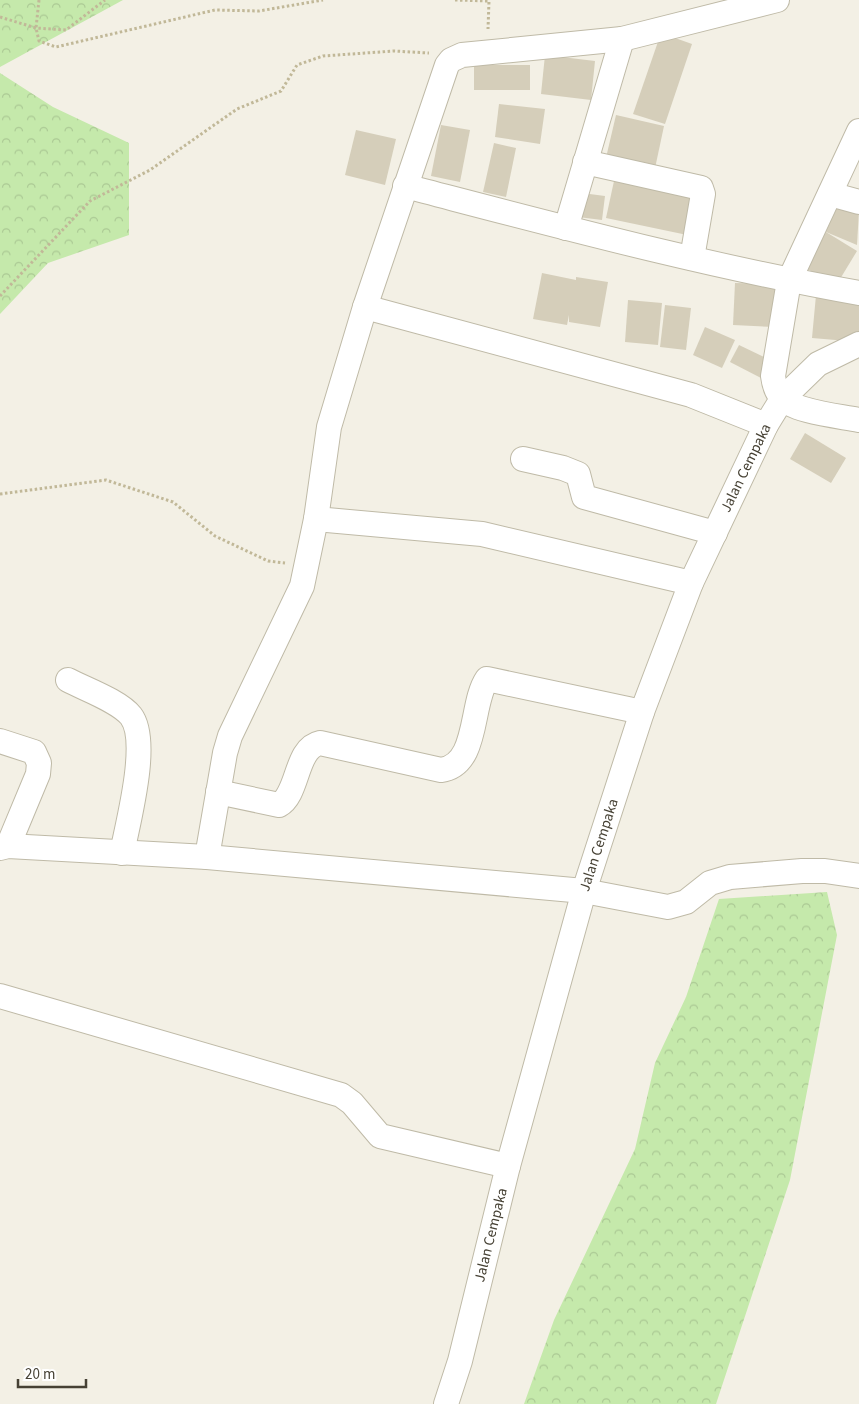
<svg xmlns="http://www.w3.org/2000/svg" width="859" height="1404" font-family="'Source Sans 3',sans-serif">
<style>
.forest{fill:url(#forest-crowns)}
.building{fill:#d5ceba}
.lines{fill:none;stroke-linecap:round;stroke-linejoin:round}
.minor-casing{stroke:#bfbaa7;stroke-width:26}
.path{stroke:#c1b898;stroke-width:3;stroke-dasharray:2.5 2.5;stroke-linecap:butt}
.minor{stroke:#fff;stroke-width:24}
.labels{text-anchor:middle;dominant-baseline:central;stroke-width:5;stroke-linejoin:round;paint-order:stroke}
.street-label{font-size:15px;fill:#464134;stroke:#fff}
</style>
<defs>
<pattern id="forest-crowns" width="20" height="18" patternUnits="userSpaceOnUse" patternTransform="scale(1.25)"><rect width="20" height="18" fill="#c5e9ab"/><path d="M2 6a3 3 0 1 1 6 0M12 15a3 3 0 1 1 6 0" fill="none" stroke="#abc994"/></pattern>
</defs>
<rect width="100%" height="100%" fill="#f3f0e5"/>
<g class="forest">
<path d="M0 0H123L0 67Z"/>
<path d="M0 73 53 107 129 143V235L48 263 0 314Z"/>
<path d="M827 892 837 935 790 1180 716 1404H524L554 1320 635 1149 655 1063 686 997 719 899Z"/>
</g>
<g class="building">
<path d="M661 33 692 44 665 124 633 114Z"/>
<path d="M545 55 595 61 591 100 541 94Z"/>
<rect x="474" y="65" width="56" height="25"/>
<path d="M499 104 545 109 540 144 495 137Z"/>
<path d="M616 115 664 126 654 173 605 162Z"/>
<path d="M441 125 470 130 460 182 431 176Z"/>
<path d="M356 130 396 139 385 185 345 175Z"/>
<path d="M494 143 516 148 506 197 483 192Z"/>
<path d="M614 181 700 199 692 236 606 218Z"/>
<path d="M582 193 605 196 602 220 578 217Z"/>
<path d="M838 203 859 211 857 245 826 232Z"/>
<path d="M826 232 857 251 837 284 805 268Z"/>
<path d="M542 273 576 280V277L608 282 600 327 569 322V315L567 325 533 319Z"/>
<path d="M735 283 777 284 775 327 733 325Z"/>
<path d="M816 295 859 298V342L812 338Z"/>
<path d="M628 300 662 303 658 345 625 342Z"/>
<path d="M665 305 691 308 686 350 660 347Z"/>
<path d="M705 327 735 340 722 368 693 355Z"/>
<path d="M739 345 770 360 761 378 730 362Z"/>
<path d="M805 433 846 458 831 483 790 459Z"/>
</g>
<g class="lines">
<g class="minor-casing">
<g id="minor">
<path d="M859 131 789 281 773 376C774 384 776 391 781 397 793 412 840 416 859 420"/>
<path d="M585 162 701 188 703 194 692 258"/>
<path d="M405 186C555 225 706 266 859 293"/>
<path d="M830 194 859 202"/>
<path d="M566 228 622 39"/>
<path d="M365 307 691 395 766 425"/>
<path d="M523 459 563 468 578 474 584 497 715 533"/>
<path d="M316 519 482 534 691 583"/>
<path d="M68 680C85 689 119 701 131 716 150 741 128 822 122 853"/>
<path d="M0 741 34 752 39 763 38 774 8 846"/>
<path d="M218 792 279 805C299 794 295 748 320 743L441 770C479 765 470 704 487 679L642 712"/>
<path d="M0 848 8 846 207 857 584 891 668 907 686 902 710 883 730 877 802 871H825L859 876"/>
<path d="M207 857 225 753 230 736 302 586 316 519 329 427 365 307 447 65 451 60 462 55 622 39 777 0"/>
<path d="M0 996 341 1095 352 1103 380 1136 508 1166"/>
<path d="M446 1404 460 1361 508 1166 584 891 642 712 691 583 766 425 782 399 818 364 859 344"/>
</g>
</g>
<g class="path">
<path d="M39 0 36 28 39 41 56 47 215 10 259 11 323 0"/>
<path d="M455 0 489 1 488 29"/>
<path d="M0 17 36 28 66 30 105 0"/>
<path d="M0 296 90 201 150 170 237 109 281 91 297 65 323 56 394 51 429 53"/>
<path d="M0 494 106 480 173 502 215 536 268 561 285 563"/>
</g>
<use href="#minor" class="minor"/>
</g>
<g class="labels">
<g class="street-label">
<text transform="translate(746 468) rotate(-64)">Jalan Cempaka</text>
<text transform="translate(599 845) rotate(-72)">Jalan Cempaka</text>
<text transform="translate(491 1235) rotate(-76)">Jalan Cempaka</text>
</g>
</g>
<path d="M18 1379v8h68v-8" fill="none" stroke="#464134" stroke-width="2.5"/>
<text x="25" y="1379" font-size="15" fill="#464134" stroke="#ffffff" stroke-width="4" paint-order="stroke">20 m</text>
</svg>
